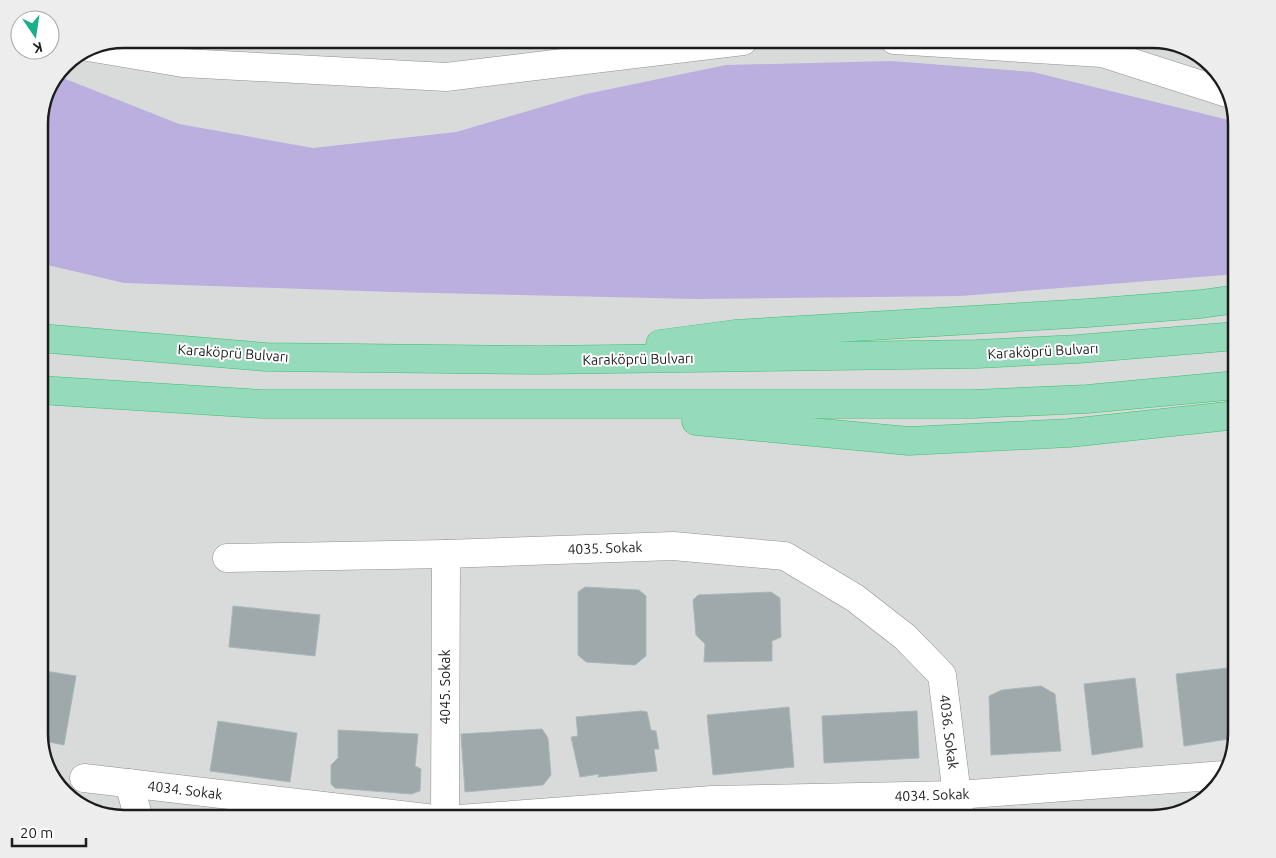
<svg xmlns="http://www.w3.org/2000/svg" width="1276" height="858" font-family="Ubuntu,sans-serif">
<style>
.residential{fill:#d9dada}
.grass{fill:#bbafe0}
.building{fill:#9fa8aa;stroke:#a7b8bc}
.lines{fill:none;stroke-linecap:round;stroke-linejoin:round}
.minor-casing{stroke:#909090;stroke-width:29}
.highway-casing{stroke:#39c16f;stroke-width:29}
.path{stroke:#79e7d6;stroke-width:3;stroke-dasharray:2.5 2.5;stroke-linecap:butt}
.minor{stroke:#fff;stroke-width:28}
.highway{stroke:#94dabb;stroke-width:28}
.labels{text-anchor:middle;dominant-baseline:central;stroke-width:4;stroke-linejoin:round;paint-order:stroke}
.street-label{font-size:14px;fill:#1c1c1c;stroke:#fff}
.rim{fill:none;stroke:#1c1c1c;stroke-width:2.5}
</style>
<rect width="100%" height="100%" fill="#e3e8ec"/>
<path class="residential" d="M1152 39 1200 53 1228 86 1237 124V734L1223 782 1190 810 1152 819H124L76 805 50 776 39 739V119L64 63 92 45Z"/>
<path class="grass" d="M891 61 1033 72 1237 122V274L960 296 696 299 392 292 124 283 39 263V119L58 76 179 124 313 148 456 132 586 94 726 65Z"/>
<g class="building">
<path d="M585 587 639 590 646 596V656L635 665 586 662 578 655V592Z"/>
<path d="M771 592 780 598 781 637 772 641V661L704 662 705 644 696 635 693 600 698 595Z"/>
<path d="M233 606 320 615 315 656 229 647Z"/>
<path d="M1227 668 1235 738 1184 746 1176 674Z"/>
<path d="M39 670 76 676 64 745 39 740Z"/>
<path d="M1135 678 1143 747 1092 755 1084 684Z"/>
<path d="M1041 686 1055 694 1061 751 991 755 989 696 1002 690Z"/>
<path d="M789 707 794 767 713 775 707 715Z"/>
<path d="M641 711 647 712 651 730 656 731 659 749H654L657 771 598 777 599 774 580 777 571 737 578 736 576 717Z"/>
<path d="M917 711 919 758 824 763 822 716Z"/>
<path d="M218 721 297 733 290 782 210 771Z"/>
<path d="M542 729 548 738 551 775 543 785 465 792 461 734Z"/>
<path d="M338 730 418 734 415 766 421 769 420 791 411 794 335 788 331 784V765L338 758Z"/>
</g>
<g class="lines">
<g class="minor-casing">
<g id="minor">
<path d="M894 40 1102 53 1230 94"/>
<path d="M88 47 183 63 446 77 743 41"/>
<path d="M227 558 446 554 673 546 785 556 855 598 905 637 942 675 960 819"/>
<path d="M84 778 435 819"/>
<path d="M129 783 139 819"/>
<path d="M445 819 446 554"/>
<path d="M459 819 712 800 957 795 1225 775"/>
</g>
</g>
<g class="highway-casing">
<g id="highway">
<path d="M39 338 266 357 540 360 977 354 1078 349 1237 336"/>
<path d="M660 344 735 334 1088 313 1201 304 1237 299"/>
<path d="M39 390 262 404H973L1087 399 1237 385"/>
<path d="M696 421 909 441 1069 433 1237 415"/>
</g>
</g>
<path class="path" d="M1232 120 1237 140"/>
<use href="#minor" class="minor"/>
<use href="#highway" class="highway"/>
</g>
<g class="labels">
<g class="street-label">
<text transform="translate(1043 351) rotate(-3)">Karaköprü Bulvarı</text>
<text transform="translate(233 353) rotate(4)">Karaköprü Bulvarı</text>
<text transform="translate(638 359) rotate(-1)">Karaköprü Bulvarı</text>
<text transform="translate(605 548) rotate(-2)">4035. Sokak</text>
<text transform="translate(445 687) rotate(-90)">4045. Sokak</text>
<text transform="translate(949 732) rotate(83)">4036. Sokak</text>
<text transform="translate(185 790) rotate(7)">4034. Sokak</text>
<text transform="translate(932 795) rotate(-2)">4034. Sokak</text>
</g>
</g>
<path d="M0 0H1276V858H0ZM124 48H1152A76 76 0 0 1 1228 124V734A76 76 0 0 1 1152 810H124A76 76 0 0 1 48 734V124A76 76 0 0 1 124 48Z" fill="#ededed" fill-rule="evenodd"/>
<path class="rim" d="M124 48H1152A76 76 0 0 1 1228 124V734A76 76 0 0 1 1152 810H124A76 76 0 0 1 48 734V124A76 76 0 0 1 124 48Z"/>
<g transform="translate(35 35) rotate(167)"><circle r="24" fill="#ffffff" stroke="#a4a4a4"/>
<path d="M0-4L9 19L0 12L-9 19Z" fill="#19af88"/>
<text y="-8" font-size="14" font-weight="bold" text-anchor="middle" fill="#1c1c1c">K</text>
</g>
<path d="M12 838v8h74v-8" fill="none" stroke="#1c1c1c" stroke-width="2.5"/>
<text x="20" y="838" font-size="15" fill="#1c1c1c" stroke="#ffffff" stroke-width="4" paint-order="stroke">20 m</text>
</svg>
